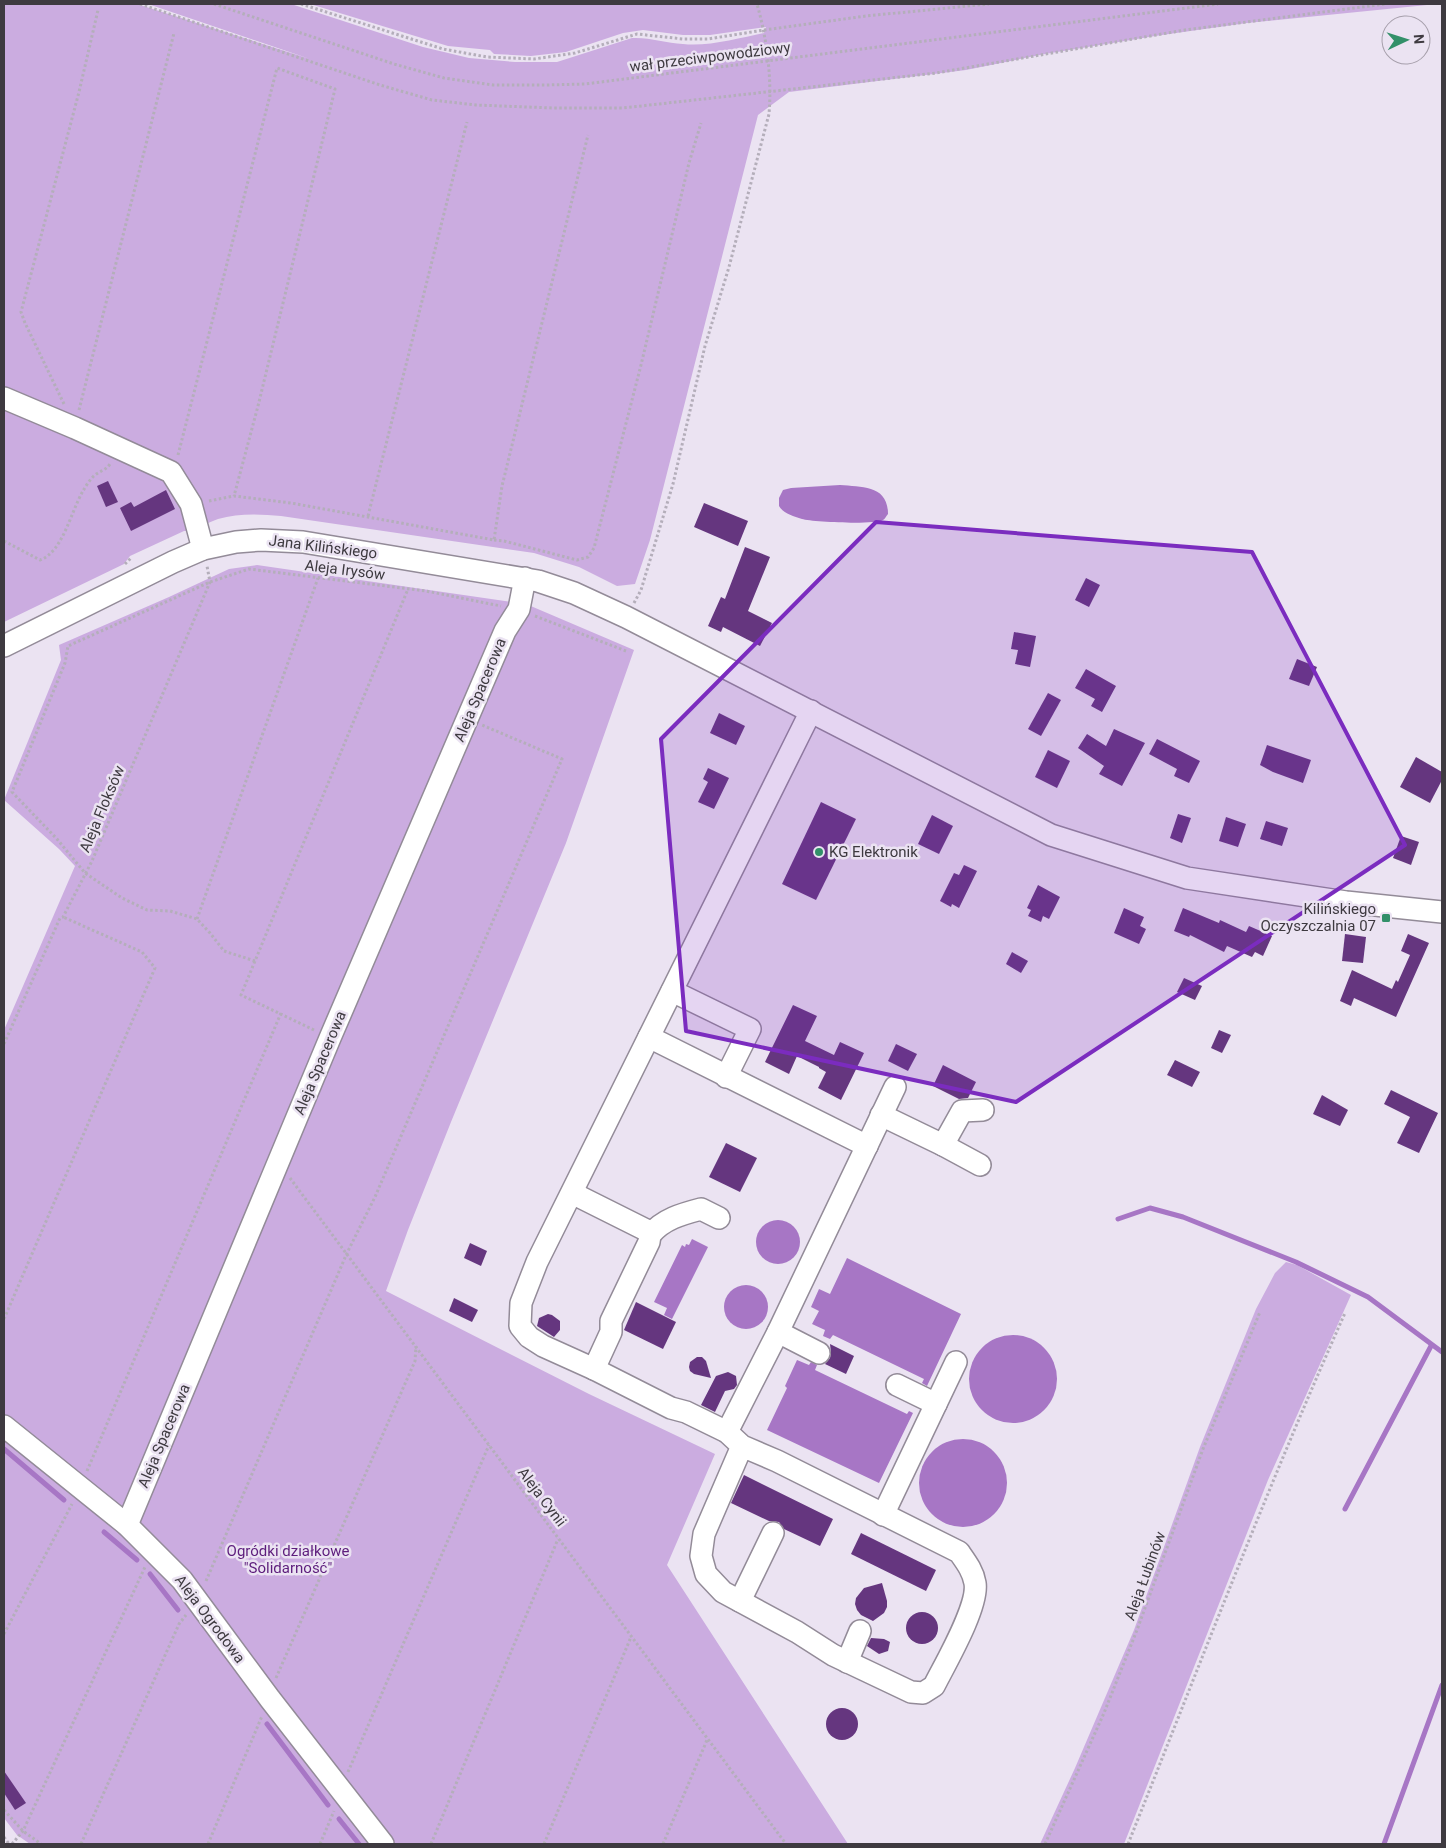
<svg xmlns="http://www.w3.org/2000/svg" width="1446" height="1848" font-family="Roboto,sans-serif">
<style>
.green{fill:#cbace0}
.water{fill:#a776c5}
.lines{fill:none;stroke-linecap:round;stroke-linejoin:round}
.stream{stroke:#a776c5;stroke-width:5}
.building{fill:#65367f}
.minor-casing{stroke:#938b98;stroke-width:24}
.path{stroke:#b4aeba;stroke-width:3;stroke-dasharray:2.5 2.5;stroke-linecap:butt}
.minor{stroke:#fff;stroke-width:21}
.marked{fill:#7b2cbf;fill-opacity:0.2;stroke:#7b2cbf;stroke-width:4;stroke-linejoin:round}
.poi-dot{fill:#329069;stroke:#ebe3f2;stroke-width:2}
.labels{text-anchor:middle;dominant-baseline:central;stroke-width:5;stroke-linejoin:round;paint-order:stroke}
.street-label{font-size:15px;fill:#3e3a40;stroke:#ebe3f2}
.poi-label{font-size:15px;fill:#3e3a40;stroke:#ebe3f2;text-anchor:start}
.park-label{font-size:15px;fill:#5d1d7c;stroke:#ebe3f2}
</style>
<rect width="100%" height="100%" fill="#ebe3f2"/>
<g class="green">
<path d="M4 4H137L310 59 148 4H291L423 47 469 58 515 62H557L632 38C649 37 666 43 683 44 707 47 739 38 764 33L766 27 710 35H683L643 30 623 33 566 52 531 56 494 54 490 50 448 46 310 4H1437L1247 23 1155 36 1045 54 966 70 789 92 758 115 650 540 635 584 617 586 579 567 534 553 281 516C260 514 238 513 218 519 206 523 196 531 184 531L130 556 124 564 4 622Z"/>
<path d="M257 565 526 604 634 650 566 843 451 1122 408 1230 386 1291 589 1394 715 1454 667 1565 848 1844H30L17 1835 4 1818V1030L75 866 59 849 4 800 61 660 59 645 169 597 229 569Z"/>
<path d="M1286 1262 1297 1265 1351 1295 1268 1480 1124 1844H1040L1075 1768 1134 1630 1200 1447 1256 1309 1275 1273Z"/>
</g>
<g class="water">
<path d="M840 485C862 487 888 485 888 514 886 516 885 519 883 520 874 525 812 522 802 519 793 516 784 514 779 506V498L783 490 791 488Z"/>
<circle cx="778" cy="1242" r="22"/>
<path d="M692 1239 708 1247 672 1319 664 1315 667 1308 654 1302 682 1245 685 1247 686 1244 689 1245Z"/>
<path d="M847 1258 961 1314 927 1386 922 1383 924 1379 833 1335 830 1339 823 1336 825 1330 812 1324 819 1311 811 1307 819 1289 830 1294Z"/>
<circle cx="746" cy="1307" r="22"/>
<circle cx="1013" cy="1379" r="44"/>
<path d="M797 1360 809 1365 811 1362 817 1365 815 1370 907 1414 909 1411 913 1413 879 1483 767 1430 787 1388 785 1386Z"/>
<circle cx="963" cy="1483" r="44"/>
</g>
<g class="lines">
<g class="stream">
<path d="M1118 1219 1150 1208 1183 1217 1296 1262 1368 1297 1442 1352"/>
<path d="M4 1449 64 1500"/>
<path d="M1345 1509 1431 1346"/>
<path d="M104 1532 137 1560"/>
<path d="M150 1574 178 1610"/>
<path d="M267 1724 328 1805"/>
<path d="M339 1819 359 1844"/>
<path d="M1384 1844 1442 1685"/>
</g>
</g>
<g class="building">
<path d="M108 481 118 502 106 507 97 486Z"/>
<path d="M166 490 175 509 131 531 120 508 131 502 134 507Z"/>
<path d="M704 503 748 521 738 546 694 527Z"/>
<path d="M745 547 770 557 748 611 772 623 760 646 723 627 721 632 708 626 721 597 725 599Z"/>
<path d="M1086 578 1100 585 1089 607 1075 600Z"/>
<path d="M1014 632 1036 636 1030 667 1015 664 1018 650 1011 649Z"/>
<path d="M1297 659 1317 667 1309 686 1289 679Z"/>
<path d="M1086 669 1116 686 1102 712 1091 706 1095 699 1075 688Z"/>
<path d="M1048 693 1061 700 1041 736 1028 729Z"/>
<path d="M719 713 745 726 736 745 710 733Z"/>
<path d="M1114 729 1145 743 1122 786 1099 774 1104 766 1078 748 1087 734 1106 746Z"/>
<path d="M1157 739 1200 761 1189 783 1174 776 1177 769 1149 754Z"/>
<path d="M1267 745 1311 760 1303 783 1273 772 1260 765Z"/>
<path d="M1048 750 1070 761 1057 788 1035 777Z"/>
<path d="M1416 757 1442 772V780L1430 803 1400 787Z"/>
<path d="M708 768 729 778 714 809 698 802 708 782 703 779Z"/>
<path d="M821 802 856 819 816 900 782 884Z"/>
<path d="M1178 814 1191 818 1182 843 1170 838Z"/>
<path d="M932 815 953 826 939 854 918 844Z"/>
<path d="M1226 817 1246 824 1238 847 1219 841Z"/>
<path d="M1266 821 1288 828 1282 846 1260 839Z"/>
<path d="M1401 836 1419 842 1411 865 1393 858Z"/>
<path d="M964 865 977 871 959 908 952 904 951 907 940 901 954 873 959 875Z"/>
<path d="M1038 885 1060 897 1049 919 1043 916 1041 922 1028 916 1031 910 1027 908Z"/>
<path d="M1124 908 1144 917 1140 926 1146 929 1139 944 1114 933Z"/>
<path d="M1183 908 1219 923 1220 920 1246 932 1249 926 1272 936 1263 956 1255 952 1252 957 1227 946 1224 952 1190 935 1189 937 1174 931Z"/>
<path d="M1345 934 1366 937 1363 963 1342 961Z"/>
<path d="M1408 934 1429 943 1396 1017 1354 998 1351 1006 1340 1001 1352 970 1392 989 1396 980 1398 982 1410 955 1401 951Z"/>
<path d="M1012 952 1028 961 1021 973 1006 964Z"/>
<path d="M1184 978 1202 986 1195 1000 1177 992Z"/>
<path d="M793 1005 817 1016 805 1041 834 1055 840 1042 864 1053 841 1100 818 1088 826 1072 819 1068V1067L797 1056 789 1074 765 1062Z"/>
<path d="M1219 1030 1231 1035 1222 1053 1211 1048Z"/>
<path d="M896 1044 917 1054 908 1071 888 1061Z"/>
<path d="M1175 1060 1200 1072 1192 1087 1167 1075Z"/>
<path d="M943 1065 976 1082 968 1098 959 1099 933 1086Z"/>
<path d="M1391 1090 1438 1113 1419 1153 1397 1143 1410 1117 1384 1104Z"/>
<path d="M1322 1095 1348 1110 1340 1126 1313 1114Z"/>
<path d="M726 1143 757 1158 740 1192 709 1177Z"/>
<path d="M470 1243 487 1251 481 1266 464 1258Z"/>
<path d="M454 1298 478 1310 472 1322 449 1311Z"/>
<path d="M636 1302 676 1322 663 1349 624 1330Z"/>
<path d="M548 1314 552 1315 560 1321V1330L554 1337 537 1326 539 1318Z"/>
<path d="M830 1344 854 1356 846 1374 825 1364 830 1358 831 1353Z"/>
<path d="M697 1357H702L706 1361 711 1378 694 1374 690 1371 689 1367 690 1362Z"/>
<path d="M728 1372 736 1376 737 1385 734 1389 725 1391 715 1412 701 1405 716 1376Z"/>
<path d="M744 1475 833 1519 820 1546 784 1529 779 1522 769 1521 731 1503Z"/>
<path d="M861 1533 936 1570 926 1591 851 1554Z"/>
<path d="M882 1583 887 1601V1607L884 1613 873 1621 861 1615 857 1610 855 1604 856 1598 864 1588Z"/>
<circle cx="922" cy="1628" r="16"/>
<path d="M871 1638 884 1639 890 1642 888 1651 879 1654 867 1646Z"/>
<circle cx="842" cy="1724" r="16"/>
<path d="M4 1771 26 1803 15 1810 4 1793Z"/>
</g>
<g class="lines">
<g class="minor-casing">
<g id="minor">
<path d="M4 398 75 428 171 472 191 504 203 549"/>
<path d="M4 646 173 562 203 549 236 542 261 540 303 542 538 581 574 593 626 617 1051 835 1187 878 1346 902 1442 912"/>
<path d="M672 991 750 1029 726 1077"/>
<path d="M649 1037 867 1146"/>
<path d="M881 1115 943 1145 962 1111 983 1110"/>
<path d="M943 1145 980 1165"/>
<path d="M572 1193 646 1230 650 1235 649 1242 611 1321V1332L594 1369"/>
<path d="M650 1235C663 1219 682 1214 701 1209L719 1218"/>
<path d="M778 1332 819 1353"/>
<path d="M897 1385 936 1404"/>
<path d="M4 1426 127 1525 182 1580 270 1699 383 1844"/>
<path d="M727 1432 778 1332 895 1087"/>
<path d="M742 1446 704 1534 701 1556 706 1574 723 1592 797 1632 833 1655 911 1692 923 1693 934 1686C945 1664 979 1606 975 1583 973 1571 966 1562 959 1552L777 1461 742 1446 727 1432 686 1412 671 1408 594 1369 543 1346 529 1337 520 1326 521 1303 537 1262 811 711"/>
<path d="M883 1515 956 1362"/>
<path d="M127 1525 330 1038 505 631 519 609 525 578"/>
<path d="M740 1601 773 1533"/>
<path d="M847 1662 860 1631"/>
</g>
</g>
<g class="path">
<path d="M140 4 380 85 432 100 476 105 553 108H623L936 73 1185 30 1385 4"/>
<path d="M214 4 394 64 444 78 493 85H546L585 84 1218 4"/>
<path d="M301 4 443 49 487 57 534 59 575 53 637 34 683 39H708L764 30 866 16 989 4"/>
<path d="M64 404 25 323 21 312 79 92 98 10"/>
<path d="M79 410 174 33"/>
<path d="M178 455 277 68 335 89 258 406 234 496"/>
<path d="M209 501 234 496 291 503 494 540 502 486 588 135"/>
<path d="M368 516 467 122"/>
<path d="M494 540 504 541 577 560 588 557 594 548 641 365 689 163 701 123"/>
<path d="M4 541 40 560C63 552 71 511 83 491 86 486 90 479 95 475 100 471 106 470 110 464"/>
<path d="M125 564 131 558"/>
<path d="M634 603 641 590 673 484 705 346 729 267 769 114C772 78 767 39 757 4"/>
<path d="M535 616 626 651"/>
<path d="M197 919 318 578"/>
<path d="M255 961 224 951 210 933 197 919 170 911 147 910 122 898 85 873 57 839 12 792 65 663 68 646 210 582 249 569 426 591 501 606"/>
<path d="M314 1030 241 995 408 589"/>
<path d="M4 1044 60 918 63 917 92 861 210 582 207 566"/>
<path d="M290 1178 786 1844"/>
<path d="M4 1319 155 968 142 952 63 917"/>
<path d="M87 1471 281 1013"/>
<path d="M206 1581 347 1253 375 1197 562 759 482 725"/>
<path d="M4 1634 72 1504"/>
<path d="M276 1678 415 1361 416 1346"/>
<path d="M348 1772 489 1445"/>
<path d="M4 1810 23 1831 41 1844"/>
<path d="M4 1837 9 1844"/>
<path d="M12 1844 23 1831 145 1567"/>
<path d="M81 1844 179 1624 186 1615"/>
<path d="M208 1844 262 1716"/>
<path d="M320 1844 334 1811"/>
<path d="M431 1844 558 1539"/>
<path d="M544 1844 631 1637"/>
<path d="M663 1844 707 1740"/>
<path d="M1045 1844 1104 1713 1137 1630 1203 1449 1260 1312"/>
<path d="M1128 1844C1199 1667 1267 1488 1345 1313"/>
</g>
<use href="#minor" class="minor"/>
</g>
<path class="marked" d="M876 522 1252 552 1405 845 1016 1102 686 1031 661 739Z"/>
<g class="poi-dot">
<circle cx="819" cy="852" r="5"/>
<rect x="1381" y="913" width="10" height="10" rx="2.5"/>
</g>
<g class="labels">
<g class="street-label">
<text transform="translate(710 57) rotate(-7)">wał przeciwpowodziowy</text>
<text transform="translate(323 547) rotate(7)">Jana Kilińskiego</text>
<text transform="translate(345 570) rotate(7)">Aleja Irysów</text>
<text transform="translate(480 690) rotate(-67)">Aleja Spacerowa</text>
<text transform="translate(102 809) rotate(-67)">Aleja Floksów</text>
<text transform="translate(320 1063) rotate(-67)">Aleja Spacerowa</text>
<text transform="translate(164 1436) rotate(-67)">Aleja Spacerowa</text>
<text transform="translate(542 1497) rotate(53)">Aleja Cynii</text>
<text transform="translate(1145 1576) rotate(-70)">Aleja Łubinów</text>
<text transform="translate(210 1619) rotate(53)">Aleja Ogrodowa</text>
</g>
<g class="poi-label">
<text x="829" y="852">KG Elektronik</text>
<text x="1376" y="909" text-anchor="end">Kilińskiego<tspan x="1376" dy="17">Oczyszczalnia 07</tspan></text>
</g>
<g class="park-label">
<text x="288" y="1551">Ogródki działkowe<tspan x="288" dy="17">"Solidarność"</tspan></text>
</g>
</g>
<rect width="1446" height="1848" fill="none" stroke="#3e3a40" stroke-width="10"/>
<g transform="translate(1406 40) rotate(86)"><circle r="24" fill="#ebe3f2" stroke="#a69fab"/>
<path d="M0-4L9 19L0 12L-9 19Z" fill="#329069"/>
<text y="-8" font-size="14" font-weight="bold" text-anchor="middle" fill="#3e3a40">N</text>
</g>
</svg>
